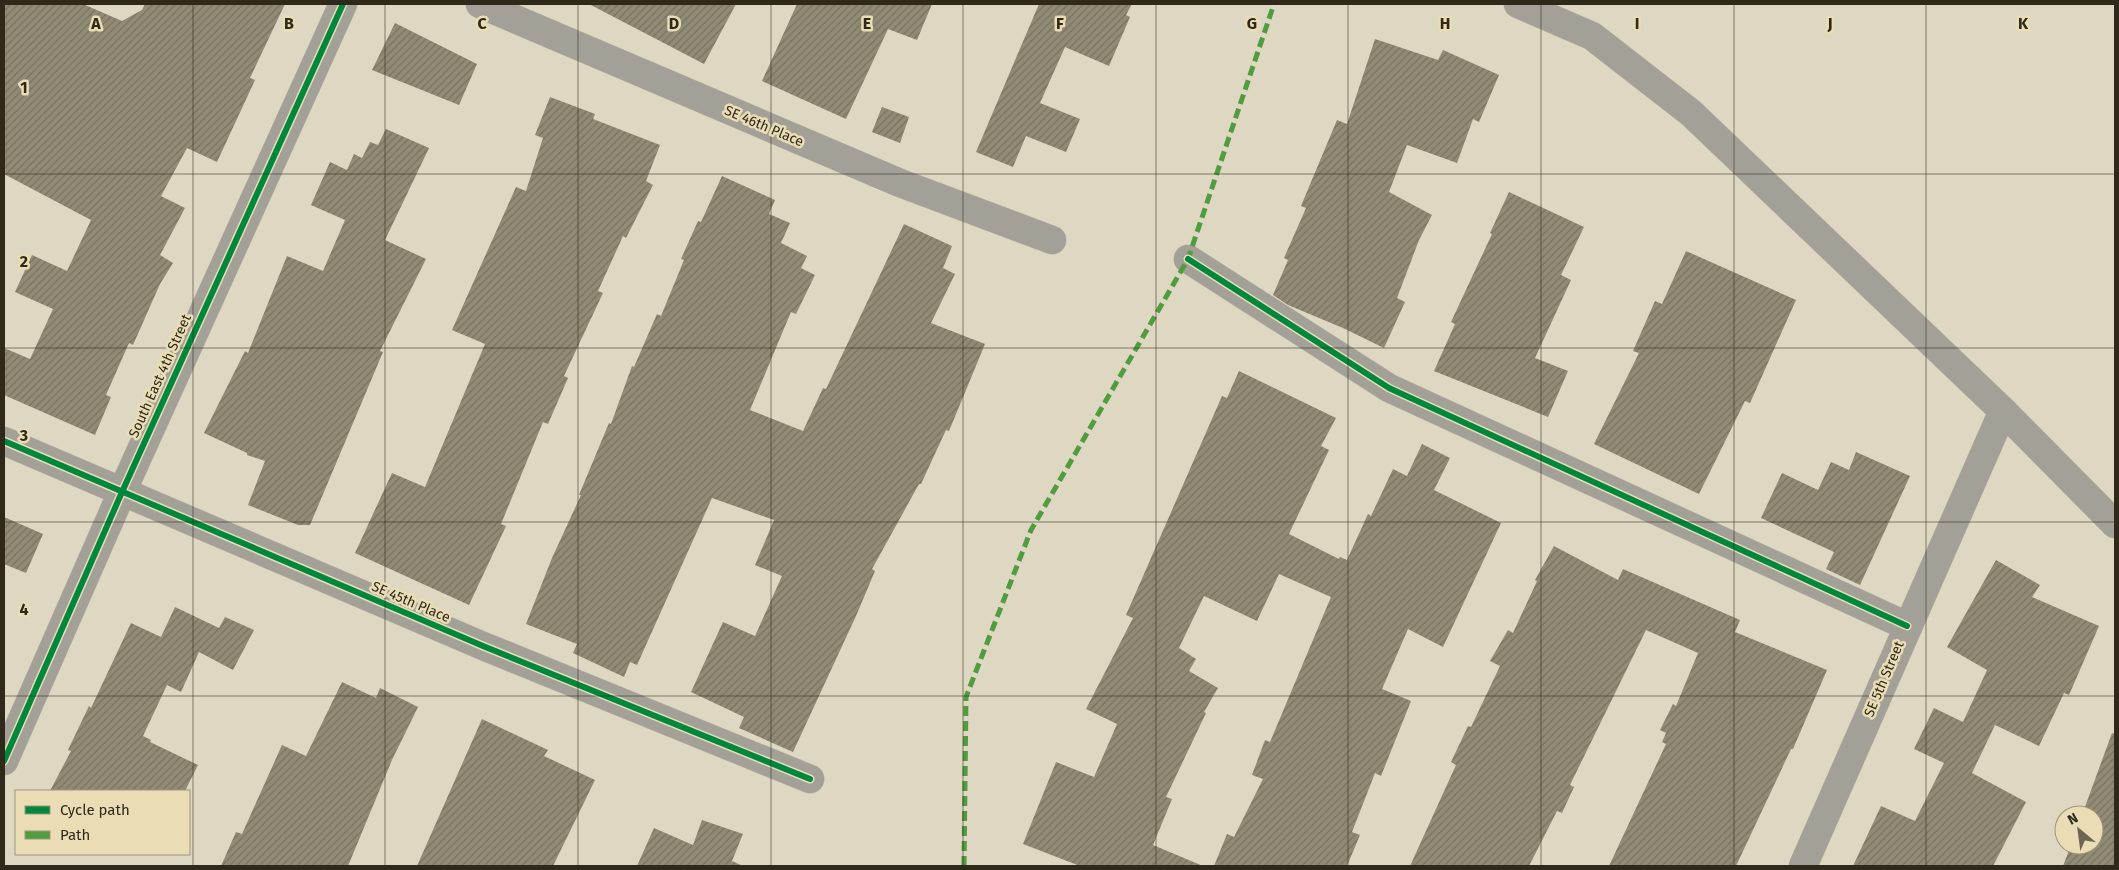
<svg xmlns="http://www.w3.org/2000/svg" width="2119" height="870" font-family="'Fira Sans',sans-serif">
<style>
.building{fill:url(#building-hatch)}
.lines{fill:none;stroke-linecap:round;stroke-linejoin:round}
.minor-casing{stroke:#b8b3a3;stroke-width:29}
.tertiary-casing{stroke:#b8b3a3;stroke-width:29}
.minor{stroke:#a3a097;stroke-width:28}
.tertiary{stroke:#a3a097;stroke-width:28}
.quiet{stroke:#509c3e;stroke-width:5;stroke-dasharray:10 5;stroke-linecap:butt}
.cycleway-casing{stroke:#eaddb6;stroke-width:9}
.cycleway{stroke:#00873e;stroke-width:6}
.grid{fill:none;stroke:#2e291a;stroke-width:1;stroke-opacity:0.55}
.labels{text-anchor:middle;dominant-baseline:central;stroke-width:5;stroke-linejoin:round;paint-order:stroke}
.street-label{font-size:14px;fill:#2e291a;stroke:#eaddb6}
.grid-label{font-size:16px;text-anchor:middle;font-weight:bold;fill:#2e291a;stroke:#eaddb6;stroke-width:5;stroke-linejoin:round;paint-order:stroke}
</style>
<defs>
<pattern id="building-hatch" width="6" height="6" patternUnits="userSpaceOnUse" patternTransform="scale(1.25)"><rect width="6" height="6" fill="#918b76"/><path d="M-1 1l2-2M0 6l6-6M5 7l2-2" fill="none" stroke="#777260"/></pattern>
</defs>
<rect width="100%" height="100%" fill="#ded7c2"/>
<g class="building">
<path d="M4 4H83L122 21 142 10 145 4H285L250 78 255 80 217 162 187 148 161 196 185 208 160 255 173 263 160 284 133 345 129 343 106 395 111 397 95 435 4 395V348L30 359 53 309 15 292 32 255 67 271 91 220 4 174Z"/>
<path d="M589 4H736L704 64Z"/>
<path d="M797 4H932L917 40 888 29 846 119 762 81Z"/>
<path d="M1039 4H1132L1126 15 1130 17 1109 66 1065 47 1040 103 1080 119 1066 152 1026 136 1013 167 976 152Z"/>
<path d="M395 23 477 64 459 105 372 70Z"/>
<path d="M1375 39 1438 60 1443 50 1499 75 1479 122 1473 119 1457 163 1407 145 1389 192 1432 215 1419 240 1397 298 1405 302 1384 348 1343 328 1288 305 1273 295 1288 260 1284 258 1306 208 1301 206 1337 120 1347 124Z"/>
<path d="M550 97 595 114 593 119 660 145 646 181 653 185 626 238 623 236 598 291 603 293 564 376 568 378 548 424 543 422 501 524 506 526 469 605 355 553 392 473 425 487 485 344 452 330 516 187 526 191 543 138 535 135Z"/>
<path d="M882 107 909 117 900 143 872 132Z"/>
<path d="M386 129 429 148 385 240 426 259 380 351 383 352 310 525H298L248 505 265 461 247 455V453L204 433 245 351 248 353 287 256 323 271 345 220 311 205 330 162 347 170 354 154 362 158 370 142 378 145Z"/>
<path d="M722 176 775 200 769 214 790 223 781 243 807 256 801 268 815 275 796 314 791 312 750 410 803 431 823 388 826 389 904 224 952 246 943 268 955 274 931 323 985 344 949 431 946 430 921 484H919L872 569 875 571 856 616 793 752 739 728 744 717 691 692 723 622 755 636 782 576 755 565 774 520 712 498 637 665 630 662 624 677 573 653 577 644 526 624 552 558 581 495H579L609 423 611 424 632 366 634 367 657 314 661 316 684 260 681 259 698 221 701 222Z"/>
<path d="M1509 192 1584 227 1561 275 1571 280 1535 358 1568 371 1548 417 1434 371 1455 324 1451 322 1492 234 1490 233Z"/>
<path d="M1686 251 1796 300 1750 403 1745 401 1699 494 1594 444 1639 353 1633 351 1655 301 1662 304Z"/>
<path d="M1239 371 1336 418 1321 446 1329 450 1289 534 1339 559 1340 557 1347 560 1368 514 1371 516 1393 469 1407 476 1422 444 1450 458 1434 490 1501 523 1443 647 1408 629 1382 689 1411 701 1381 776 1375 773 1352 832 1360 835 1347 866H1214L1227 834 1234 837 1263 779 1252 775 1265 740 1270 742 1331 597 1279 574 1257 621 1204 596 1179 648 1196 659 1189 671 1218 688 1204 712 1206 713 1166 797 1172 799 1153 845 1203 866H1080L1023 844 1056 762 1094 777 1117 724 1086 709 1133 618 1126 615 1222 396 1227 398Z"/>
<path d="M1856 452 1910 476 1860 585 1826 569 1834 552 1761 518 1782 473 1818 490 1831 462 1849 470Z"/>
<path d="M4 517 43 534 26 573 4 564Z"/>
<path d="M1554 546 1618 580 1623 569 1740 620 1735 632 1827 670 1793 749H1791L1736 866H1609L1666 744 1662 742 1666 733 1660 730 1673 704 1676 706 1698 653 1646 630 1570 785 1574 787 1562 813 1557 811 1529 866H1410L1456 765 1451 762 1468 726 1471 727 1500 666 1490 661 1508 630 1513 633 1537 581 1535 580Z"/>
<path d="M1996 560 2040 585 2032 597 2099 626 2069 695 2064 693 2039 746 1995 725 1972 773 2026 802 1993 866H1853L1881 806 1915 821 1944 763 1914 749 1934 708 1963 722 1987 670 1947 647Z"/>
<path d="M175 607 219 628 225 617 254 630 233 670 199 652 181 692 167 685 143 736 151 740 150 742 198 765 185 791H50L71 751 68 750 89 706 91 708 131 623 161 637Z"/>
<path d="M342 682 376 698 380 688 418 707 392 760 348 866H221L236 832 242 834 282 745 306 756Z"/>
<path d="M482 719 548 750 544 756 595 780 553 866H417Z"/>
<path d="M2112 733 2115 734V866H2063L2071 845H2094V815H2082Z"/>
<path d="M702 820 743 834 732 861 743 866H637L654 828 693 845Z"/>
</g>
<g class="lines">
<g class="minor-casing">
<g id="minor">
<path d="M480 4 900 183 1052 240"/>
<path d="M1518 4 1592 36 1691 113 2003 411 2115 524"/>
<path d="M1188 259 1389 388 1907 626"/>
<path d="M4 441 483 646 810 779"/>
<path d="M1803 866 2003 411"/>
</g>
</g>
<g class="tertiary-casing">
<path id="tertiary" d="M4 761 122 492 343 4"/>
</g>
<use href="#minor" class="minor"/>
<use href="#tertiary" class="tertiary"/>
<path class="quiet" d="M964 866 966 697 1031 530 1188 259 1274 4"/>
<g class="cycleway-casing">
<g id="cycleway">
<path d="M1188 259 1389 388 1907 626"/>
<path d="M4 441 483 646 810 779"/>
<path d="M4 761 122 492 343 4"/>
</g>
</g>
<use href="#cycleway" class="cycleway"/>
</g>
<path class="grid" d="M193 4V866M385 4V866M578 4V866M771 4V866M963 4V866M1156 4V866M1348 4V866M1541 4V866M1734 4V866M1926 4V866M4 174H2115M4 348H2115M4 522H2115M4 696H2115"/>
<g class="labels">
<g class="street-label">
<text transform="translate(764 126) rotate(23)">SE 46th Place</text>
<text transform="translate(160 376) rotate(-66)">South East 4th Street</text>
<text transform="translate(411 602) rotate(23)">SE 45th Place</text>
<text transform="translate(1884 679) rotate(-67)">SE 5th Street</text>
</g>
</g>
<g class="grid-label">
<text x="96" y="29">A</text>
<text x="289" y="29">B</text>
<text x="482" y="29">C</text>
<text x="674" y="29">D</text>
<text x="867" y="29">E</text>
<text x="1060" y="29">F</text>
<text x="1252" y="29">G</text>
<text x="1445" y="29">H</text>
<text x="1637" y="29">I</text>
<text x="1830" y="29">J</text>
<text x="2023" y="29">K</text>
<text x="24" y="93">1</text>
<text x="24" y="267">2</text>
<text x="24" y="441">3</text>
<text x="24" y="615">4</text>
</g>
<rect width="2119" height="870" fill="none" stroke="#2e291a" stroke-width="10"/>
<rect x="15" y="790" width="175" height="65" fill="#eaddb6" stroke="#9f9578"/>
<rect x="25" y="806" width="25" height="8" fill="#00873e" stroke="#9f9578"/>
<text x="60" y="815" font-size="15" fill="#2e291a">Cycle path</text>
<rect x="25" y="831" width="25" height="8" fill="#509c3e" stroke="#9f9578"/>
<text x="60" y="840" font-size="15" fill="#2e291a">Path</text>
<g transform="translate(2079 830) rotate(331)"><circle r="24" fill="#eaddb6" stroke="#9f9578"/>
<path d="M0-4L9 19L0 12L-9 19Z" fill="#6c6655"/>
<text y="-8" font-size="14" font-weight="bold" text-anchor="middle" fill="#2e291a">N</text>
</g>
</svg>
